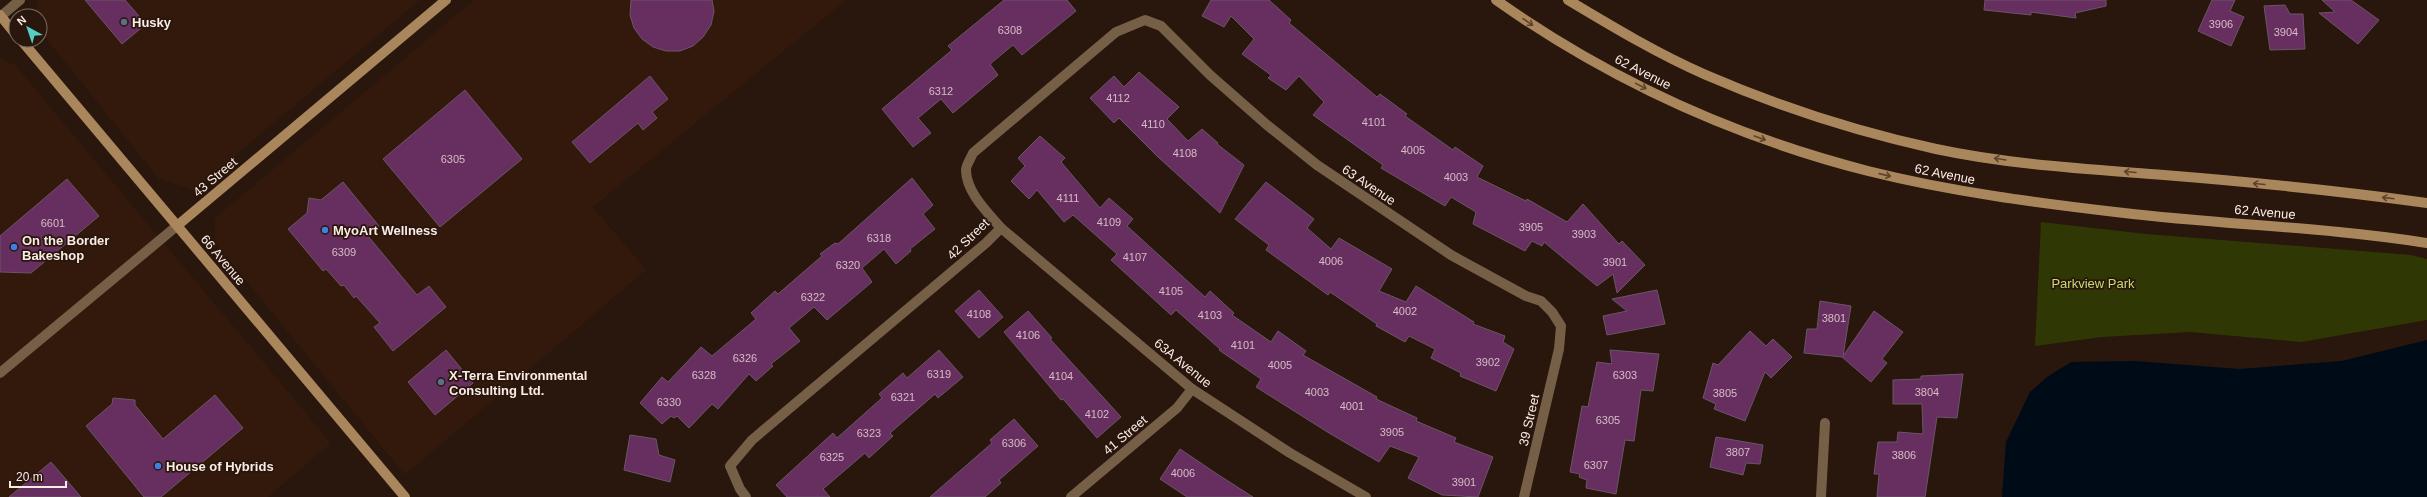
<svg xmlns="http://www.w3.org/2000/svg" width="2427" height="497" font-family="Arial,sans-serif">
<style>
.built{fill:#32190c}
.green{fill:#2f3805}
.water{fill:#000b18}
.building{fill:#672e60;stroke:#6a5666}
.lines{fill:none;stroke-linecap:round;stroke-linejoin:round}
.street{stroke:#755f46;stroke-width:10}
.secondary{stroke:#aa865c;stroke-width:10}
.oneway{stroke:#5d432c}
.service-dot{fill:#5c6f8a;stroke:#29160c;stroke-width:1.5}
.shop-dot{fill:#3f7fe0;stroke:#29160c;stroke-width:1.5}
.labels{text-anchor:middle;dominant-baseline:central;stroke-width:3.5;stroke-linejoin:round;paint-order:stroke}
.number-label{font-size:11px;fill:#d5bcc4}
.poi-label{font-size:13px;font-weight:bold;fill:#faebe5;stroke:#29160c;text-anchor:start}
.street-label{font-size:13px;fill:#faebe5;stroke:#29160c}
.park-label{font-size:13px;fill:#c6dc71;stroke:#29160c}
</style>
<rect width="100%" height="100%" fill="#29160c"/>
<g class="built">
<path d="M37 0H420L194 190 159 179 40 31V16H36Z"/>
<path d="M474 0H846L593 207 646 270 405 475 215 243V218Z"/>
<path d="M0 58 15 65 331 443 268 497H0Z"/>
</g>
<path class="green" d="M2041 222 2146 234 2411 255 2427 259V320L2301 342 2190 332 2102 337 2035 346Z"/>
<path class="water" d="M2427 340V497H2002L2006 442 2030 392 2047 377 2071 362 2135 361 2239 369 2342 361Z"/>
<g class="building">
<path d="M85 0H125L146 24 122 44Z"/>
<path d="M631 0H712L714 11 711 25 703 37 693 46 680 51H666L653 47 642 39 634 28 630 15Z"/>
<path d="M1004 0H1067L1076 11 1022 55 1013 45 990 64 998 75 953 113 941 99 918 118 931 133 913 147 882 109 952 50 948 46Z"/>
<path d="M1211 0H1269L1291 20 1289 23 1377 97 1380 94 1407 114 1405 116 1453 150 1455 147 1483 166 1477 177 1526 201 1527 199 1567 222 1583 204 1619 244 1622 241 1645 265 1617 293 1613 274 1597 286 1544 242 1542 246 1532 241 1525 251 1473 224 1476 212 1451 197 1445 206 1381 168 1383 165 1313 115 1324 102 1299 76 1286 90 1268 78 1271 75 1242 54 1254 39 1231 16 1224 27 1202 16Z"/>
<path d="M1985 0H2106V6L2075 13 2076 18 2031 12V15L1984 10Z"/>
<path d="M2212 0H2235L2230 11 2244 17 2231 46 2198 31Z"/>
<path d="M2322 0H2351L2379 20 2358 44 2319 13 2335 12Z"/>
<path d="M2285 5 2290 14H2303L2305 49 2270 50 2264 6Z"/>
<path d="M1139 72 1179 107 1167 119 1188 141 1202 129 1218 143 1217 144 1244 165 1220 213 1158 157 1119 118 1114 123 1090 98 1114 76 1124 87Z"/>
<path d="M650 76 668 99 652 112 657 118 643 130 638 123 590 163 572 142Z"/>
<path d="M465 90 522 159 440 227 383 159Z"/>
<path d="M1040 136 1065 158 1061 162 1100 208 1109 198 1133 219 1127 226 1205 297 1210 291 1234 313 1232 315 1271 342 1278 331 1306 351 1303 355 1377 397 1376 399 1417 418 1416 421 1456 438 1454 442 1493 457 1478 497 1442 495 1408 478 1419 457 1390 446 1379 462 1329 433 1256 387 1261 379 1219 350 1220 349 1176 310 1171 315 1111 260 1117 254 1073 215 1064 222 1037 190 1029 199 1011 181 1025 166 1018 158Z"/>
<path d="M912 178 933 205 923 214 935 229 910 249 911 251 896 264 884 249 862 268 872 282 827 320 814 307 789 328 800 341 771 364 773 366 756 381 749 374 718 409 712 404 689 428 677 416 674 418 671 416 662 424 640 403 662 377 668 382 701 347 712 356 756 319 751 313 775 291 778 294 822 256 820 254 835 243 838 244Z"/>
<path d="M67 179 99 216 31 273 0 272V236Z"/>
<path d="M343 182 379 226 368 236 417 295 429 286 446 307 393 351 374 327 380 323 356 296 354 298 344 285 341 286 326 269 323 271 288 229 307 213 309 198 321 200Z"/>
<path d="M1266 182 1314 219 1307 228 1331 249 1339 238 1392 269 1379 291 1406 302 1416 286 1474 322 1473 324 1505 336 1503 342 1514 349 1496 391 1460 376 1461 373 1431 358 1435 349 1409 336 1405 342 1376 326 1377 324 1330 292 1328 295 1266 250 1269 245 1235 219Z"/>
<path d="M979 290 1003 317 979 338 955 311Z"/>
<path d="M1657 290 1665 324 1607 335 1603 316 1627 311 1612 299Z"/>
<path d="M1820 301 1851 306 1843 356 1874 311 1903 332 1882 359 1887 363 1871 382 1842 357 1804 353 1807 329H1817Z"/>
<path d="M1028 311 1052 338 1050 339 1121 417 1097 438 1063 399 1061 400 1004 332Z"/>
<path d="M1750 331 1766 346 1773 339 1792 357 1771 378 1765 372 1745 421 1714 409 1716 404 1703 398 1713 363 1718 365Z"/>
<path d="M446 350 473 383 435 415 408 382Z"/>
<path d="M939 350 963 377 938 398 935 394 890 433 893 436 869 458 865 453 823 489 830 497H787L776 485 833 433 837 438 882 398 879 394 903 373 907 378Z"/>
<path d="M1610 350 1659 354 1653 391 1641 390 1634 441 1625 440 1616 494 1586 488 1587 480 1579 477 1580 474 1570 472 1582 406 1588 407 1597 362 1612 364Z"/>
<path d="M1963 374 1957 418 1937 417 1925 497H1877L1879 474H1874L1878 442H1897L1898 432 1923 434 1922 404H1893V380L1921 379V376Z"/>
<path d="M215 395 243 428 161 497H144L86 426 112 404 113 398 135 400V405L163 439Z"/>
<path d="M1014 419 1038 446 999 480 1001 483 985 497H930L992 443 990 440Z"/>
<path d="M630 435 656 439 659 455 675 460 670 482 624 470Z"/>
<path d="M1716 437 1763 445 1760 464 1746 463 1743 475 1710 467Z"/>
<path d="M1180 449 1217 474 1253 497H1187L1160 479Z"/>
<path d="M51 462 81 497H9Z"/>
</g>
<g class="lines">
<g class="street">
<path d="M0 17 20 0"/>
<path d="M0 373 178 225"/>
<path d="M746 497 740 489 730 466 752 440 986 243 1001 228"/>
<path d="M1071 497 1177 408 1192 389"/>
<path d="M1366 497 1290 453 1192 389 1001 228C988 213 966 192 966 170 966 165 971 158 973 153L1116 32 1145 20 1161 26 1210 75 1267 125 1317 165 1451 255 1526 296 1541 301 1552 312 1561 326 1559 349 1524 497"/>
<path d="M1821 497 1825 423"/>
</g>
<g class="secondary">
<path d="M1496 0C1608 79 1735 137 1868 171 1952 192 2038 203 2124 213 2225 225 2327 227 2427 243"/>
<path d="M1568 0C1613 27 1658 54 1706 75 1780 107 1858 132 1936 149 2011 165 2088 169 2164 175 2252 182 2340 191 2427 203"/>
<path d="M0 15 16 35"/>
<path d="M21 40 405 497"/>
<path d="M178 225 446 0"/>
</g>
</g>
<defs><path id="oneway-shaft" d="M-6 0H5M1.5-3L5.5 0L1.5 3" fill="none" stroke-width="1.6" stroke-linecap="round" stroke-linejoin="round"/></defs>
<g class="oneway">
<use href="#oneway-shaft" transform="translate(1528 22) rotate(35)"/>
<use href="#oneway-shaft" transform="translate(1641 86) rotate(26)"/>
<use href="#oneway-shaft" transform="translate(1760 138) rotate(20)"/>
<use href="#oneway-shaft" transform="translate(2000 159) rotate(-171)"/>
<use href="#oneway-shaft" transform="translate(2130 172) rotate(-175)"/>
<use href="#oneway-shaft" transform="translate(1885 175) rotate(13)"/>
<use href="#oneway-shaft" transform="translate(2259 184) rotate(-175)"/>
<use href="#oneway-shaft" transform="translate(2388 198) rotate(-173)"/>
</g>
<g class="service-dot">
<circle cx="124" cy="22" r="4"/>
<circle cx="441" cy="382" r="4"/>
</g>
<g class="shop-dot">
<circle cx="325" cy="230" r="4"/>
<circle cx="14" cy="247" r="4"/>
<circle cx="158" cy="466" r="4"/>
</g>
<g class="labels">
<g class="number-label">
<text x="2221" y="24">3906</text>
<text x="1010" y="30">6308</text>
<text x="2286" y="32">3904</text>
<text x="941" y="91">6312</text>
<text x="1118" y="98">4112</text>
<text x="1374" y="122">4101</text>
<text x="1153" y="124">4110</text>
<text x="1413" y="150">4005</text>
<text x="1185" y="153">4108</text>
<text x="453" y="159">6305</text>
<text x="1456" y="177">4003</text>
<text x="1068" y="198">4111</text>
<text x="1109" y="222">4109</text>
<text x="53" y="223">6601</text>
<text x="1531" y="227">3905</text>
<text x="1584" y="234">3903</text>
<text x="879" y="238">6318</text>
<text x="344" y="252">6309</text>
<text x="1135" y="257">4107</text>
<text x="1331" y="261">4006</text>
<text x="1615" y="262">3901</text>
<text x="848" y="265">6320</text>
<text x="1171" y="291">4105</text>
<text x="813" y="297">6322</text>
<text x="1405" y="311">4002</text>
<text x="979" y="314">4108</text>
<text x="1210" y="315">4103</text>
<text x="1834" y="318">3801</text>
<text x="1028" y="335">4106</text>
<text x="1243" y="345">4101</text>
<text x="745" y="358">6326</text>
<text x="1488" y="362">3902</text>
<text x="1280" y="365">4005</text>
<text x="939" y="374">6319</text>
<text x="704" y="375">6328</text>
<text x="1625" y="375">6303</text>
<text x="1061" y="376">4104</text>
<text x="1317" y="392">4003</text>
<text x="1927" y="392">3804</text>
<text x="1725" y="393">3805</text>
<text x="903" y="397">6321</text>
<text x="669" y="402">6330</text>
<text x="1352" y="406">4001</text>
<text x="1097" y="414">4102</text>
<text x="1608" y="420">6305</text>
<text x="1392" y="432">3905</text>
<text x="869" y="433">6323</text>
<text x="1014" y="443">6306</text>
<text x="1738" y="452">3807</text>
<text x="1904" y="455">3806</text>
<text x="832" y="457">6325</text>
<text x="1596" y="465">6307</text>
<text x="1183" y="473">4006</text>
<text x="1464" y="482">3901</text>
</g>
<g class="poi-label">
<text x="132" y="22">Husky</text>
<text x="333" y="230">MyoArt Wellness</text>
<text x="22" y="240">On the Border<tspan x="22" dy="15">Bakeshop</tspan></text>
<text x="449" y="375">X-Terra Environmental<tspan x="449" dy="15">Consulting Ltd.</tspan></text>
<text x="166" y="466">House of Hybrids</text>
</g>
<g class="street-label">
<text transform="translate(1643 72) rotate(27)">62 Avenue</text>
<text transform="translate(1945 174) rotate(11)">62 Avenue</text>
<text transform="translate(215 177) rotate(-40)">43 Street</text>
<text transform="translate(1369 185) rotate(34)">63 Avenue</text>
<text transform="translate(2265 212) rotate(5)">62 Avenue</text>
<text transform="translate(968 239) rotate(-44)">42 Street</text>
<text transform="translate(223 260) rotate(50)">66 Avenue</text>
<text transform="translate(1183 363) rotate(39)">63A Avenue</text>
<text transform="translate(1529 420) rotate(-77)">39 Street</text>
<text transform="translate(1125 435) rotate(-40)">41 Street</text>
</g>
<g class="park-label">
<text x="2093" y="283">Parkview Park</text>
</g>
</g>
<g transform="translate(28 28) rotate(320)"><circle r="19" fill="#29160c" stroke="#7d6b63"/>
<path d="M0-3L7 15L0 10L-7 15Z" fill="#57cec2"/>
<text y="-6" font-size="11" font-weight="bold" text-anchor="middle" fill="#faebe5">N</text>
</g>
<path d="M10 481v6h56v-6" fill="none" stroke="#faebe5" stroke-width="2"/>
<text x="16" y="481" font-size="12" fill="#faebe5" stroke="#29160c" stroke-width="3" paint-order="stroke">20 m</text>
</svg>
